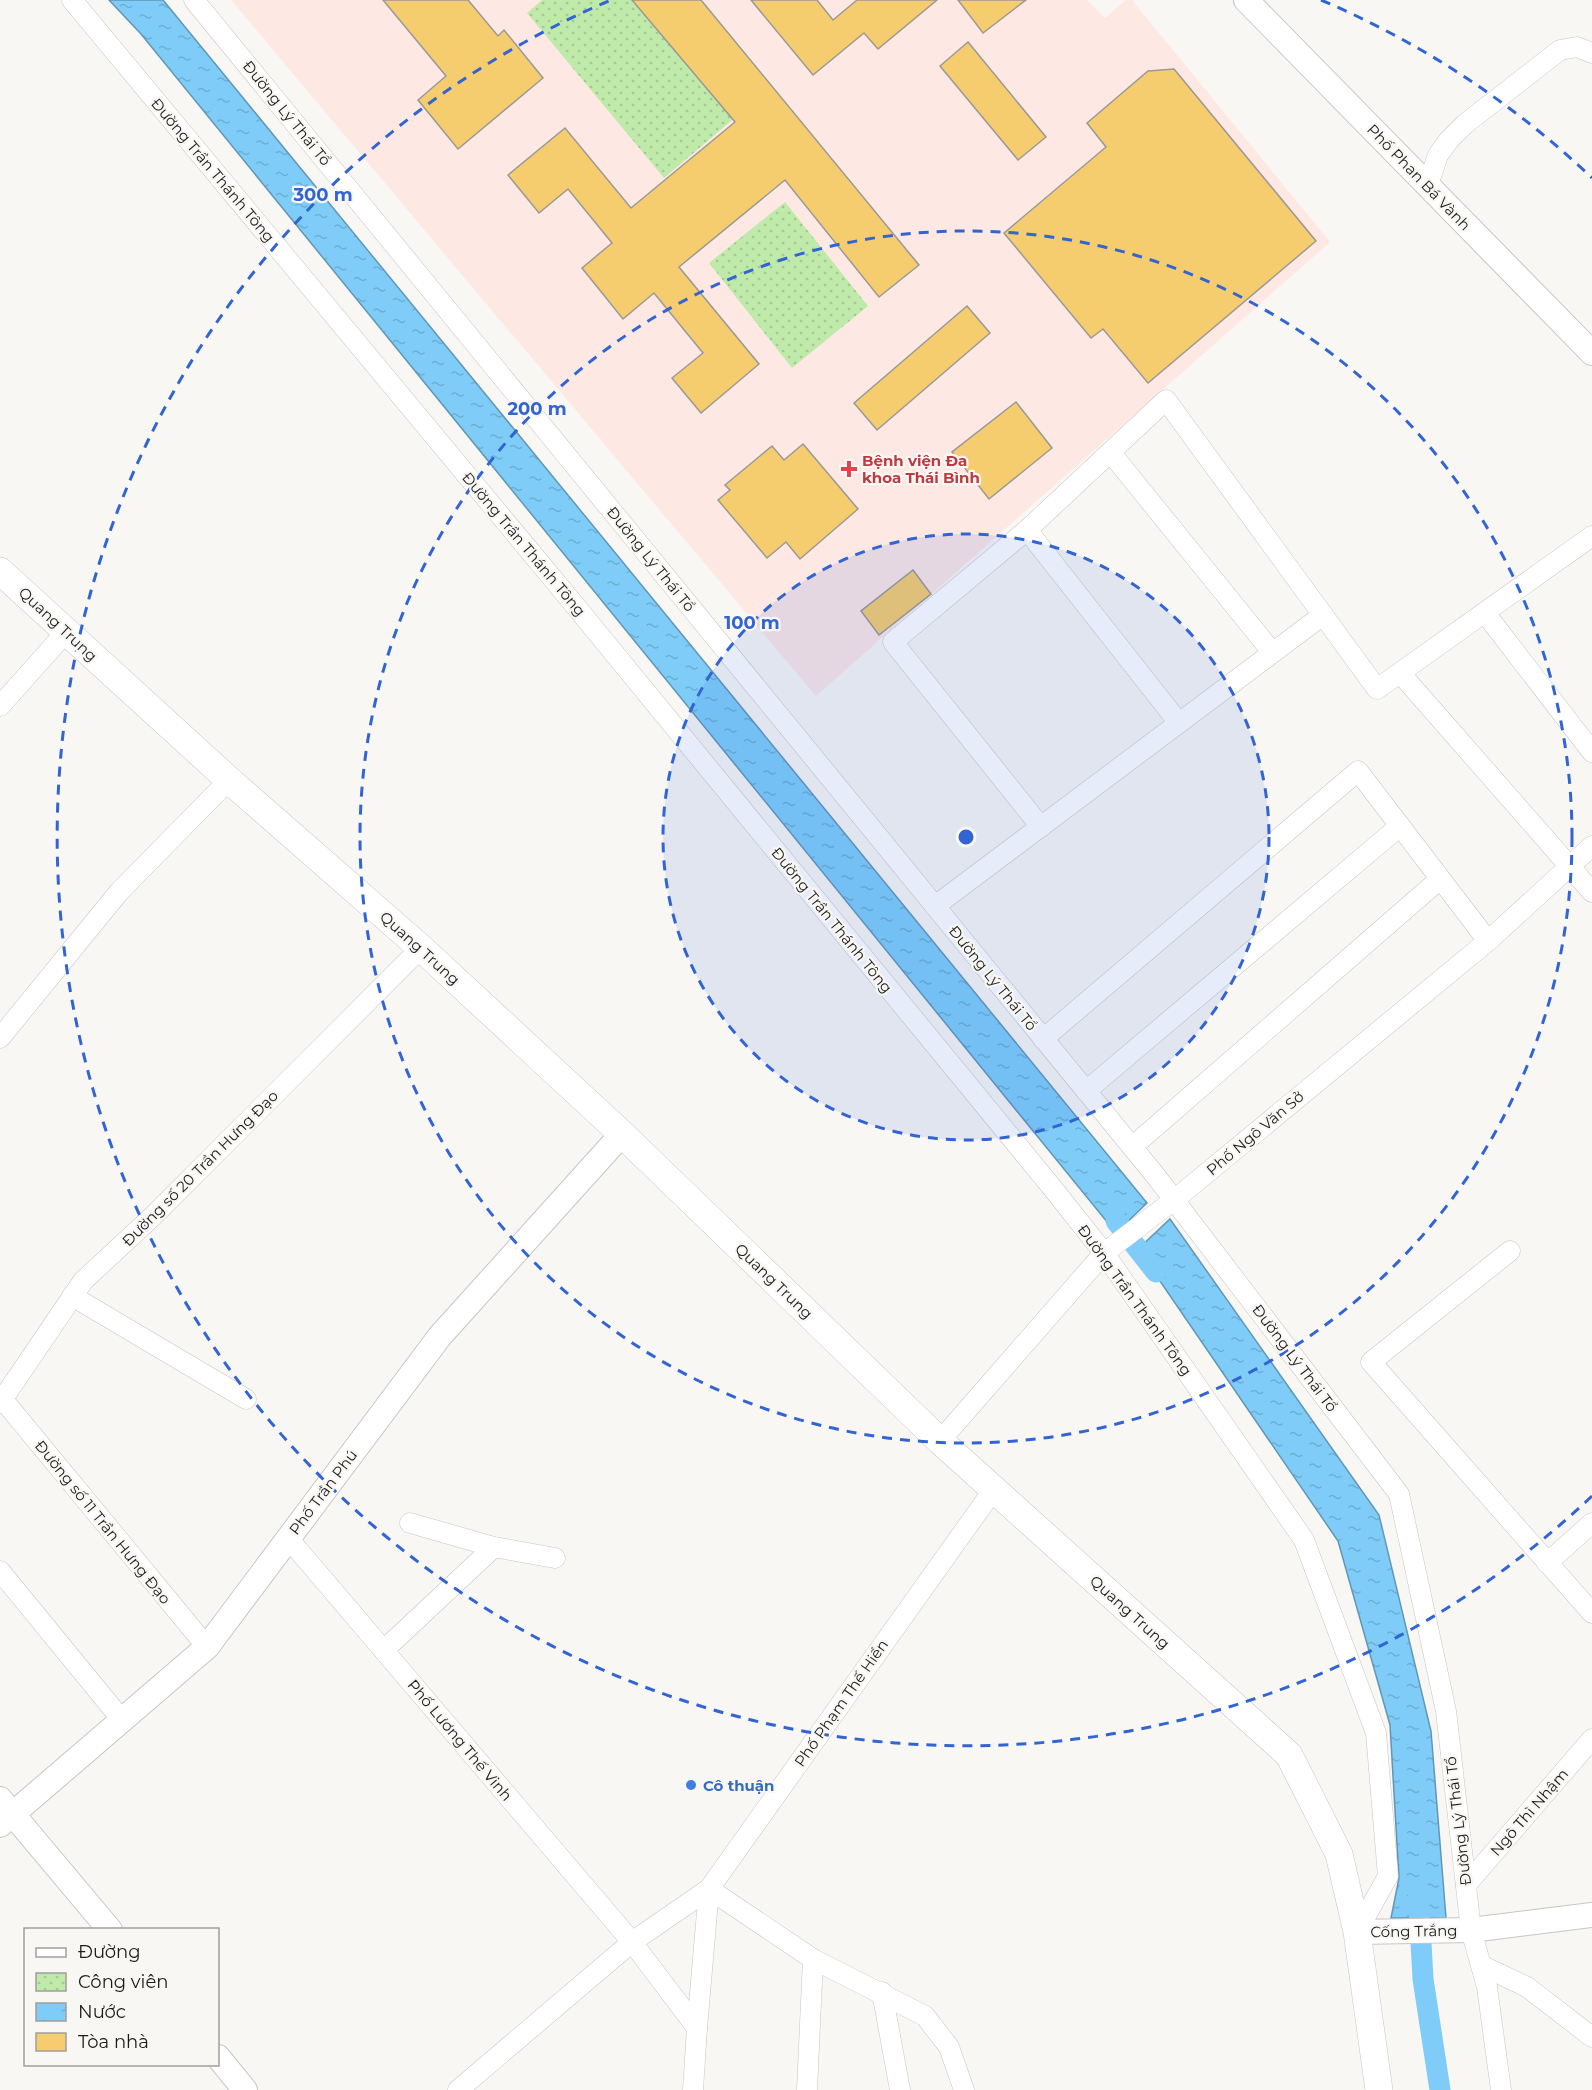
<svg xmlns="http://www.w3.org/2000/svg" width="1592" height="2090" font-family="Montserrat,sans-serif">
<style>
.medical{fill:#fde8e4}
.park{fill:url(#park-dots)}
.water{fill:url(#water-ripples);stroke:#6197b5;stroke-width:1.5}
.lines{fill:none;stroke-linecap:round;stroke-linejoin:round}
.canal{stroke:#7eccf7;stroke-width:21}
.building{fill:#f6cd6e;stroke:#9b9996;stroke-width:1.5}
.minor-casing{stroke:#c8c6c3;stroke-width:21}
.tertiary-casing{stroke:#c8c6c3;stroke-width:26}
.secondary-casing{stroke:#c8c6c3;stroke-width:28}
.minor{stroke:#fff;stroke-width:20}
.tertiary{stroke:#fff;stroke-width:24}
.secondary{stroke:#fff;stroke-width:27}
.ring{fill:none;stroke:#3264d3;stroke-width:3;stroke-dasharray:10 8}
.health-dot{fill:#e0444e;stroke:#f9f7f3;stroke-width:2}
.shop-dot{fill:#3f7fe0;stroke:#f9f7f3;stroke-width:2}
.labels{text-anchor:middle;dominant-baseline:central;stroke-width:4.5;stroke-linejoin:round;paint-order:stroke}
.street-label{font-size:15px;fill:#1c1b1a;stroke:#f9f7f3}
.health-label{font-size:15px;font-weight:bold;fill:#be3a42;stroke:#f9f7f3;text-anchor:start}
.shop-label{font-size:15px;font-weight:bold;fill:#366cbe;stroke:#f9f7f3;text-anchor:start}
.centre{fill:#3264d3;stroke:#f9f7f3;stroke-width:3}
.ring-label{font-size:18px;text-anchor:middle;font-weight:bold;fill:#3264d3;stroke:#f9f7f3;stroke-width:4.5;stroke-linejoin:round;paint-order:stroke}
</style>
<defs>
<pattern id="park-dots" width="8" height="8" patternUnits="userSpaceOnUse" patternTransform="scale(1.5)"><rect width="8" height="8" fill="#bfeaaa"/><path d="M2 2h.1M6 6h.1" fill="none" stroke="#a4c892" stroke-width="1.8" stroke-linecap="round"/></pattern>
<pattern id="water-ripples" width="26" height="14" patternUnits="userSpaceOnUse" patternTransform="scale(1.5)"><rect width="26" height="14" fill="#7eccf7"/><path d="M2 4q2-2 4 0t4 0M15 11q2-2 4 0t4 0" fill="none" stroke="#6cafd3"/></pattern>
</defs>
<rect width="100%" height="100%" fill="#f9f7f3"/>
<path class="medical" d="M231 0H1087L1105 18 1126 0H1132L1330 242 816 696Z"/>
<g class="park">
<path d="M542 0H643L738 115 664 178 527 13Z"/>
<path d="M785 202 868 306 792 368 709 263Z"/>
</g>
<g class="water">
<path d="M109 0H163L1147 1203 1116 1233 141 34Z"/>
<path d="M1170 1219 1379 1515 1431 1731 1446 1918H1391L1399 1878 1390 1725 1338 1541 1138 1249Z"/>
</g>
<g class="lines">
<g class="canal">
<path d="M1116 1221 1156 1272"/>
<path d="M1418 1889 1423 1979 1440 2090"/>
</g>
</g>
<g class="building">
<path d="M383 0H468L498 36 504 30 543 78 458 149 418 100 446 76Z"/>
<path d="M632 0H701L919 265 879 297 785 180 679 267 759 364 701 413 672 378 703 353 654 293 623 319 582 268 612 243 568 189 539 213 508 175 565 128 631 208 735 122Z"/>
<path d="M751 0H817L833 20 857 0H937L878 49 864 33 813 75Z"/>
<path d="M958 0H1026L983 33Z"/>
<path d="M968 42 1046 137 1018 160 940 66Z"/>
<path d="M1174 69 1316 241 1148 383 1103 329 1091 338 1004 233 1106 147 1087 123 1148 71Z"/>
<path d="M967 306 990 333 877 430 854 403Z"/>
<path d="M1016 402 1052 448 989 499 952 452Z"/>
<path d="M803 444 858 509 800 559 786 542 767 558 718 500 730 490 725 485 772 446 784 460Z"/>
<path d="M913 570 931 594 879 635 861 611Z"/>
</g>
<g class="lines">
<g class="minor-casing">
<g id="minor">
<path d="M72 0 568 597 1054 1190 1104 1253 1304 1540 1376 1733 1388 1876 1357 1932"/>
<path d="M194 0 1155 1175 1399 1494 1446 1711 1471 1930 1487 1987 1501 2090"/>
<path d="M1428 185 1438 155 1449 140 1465 124 1560 50 1577 47 1592 53"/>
<path d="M1111 453 1272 652"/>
<path d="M1027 530 1179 723"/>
<path d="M1485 613 1592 752"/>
<path d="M1401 674 1592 892"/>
<path d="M0 706 66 632"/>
<path d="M1041 827 893 642 1027 530 1166 400 1377 689 1592 536"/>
<path d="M935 906 1323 615"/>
<path d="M0 1038 119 892 229 780"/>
<path d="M1043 1039 1358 771 1488 941"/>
<path d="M1086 1091 1400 826"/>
<path d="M1132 1147 1440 879"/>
<path d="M1510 1251 1371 1362 1592 1613"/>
<path d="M72 1296 246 1399"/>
<path d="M0 1396 207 1647"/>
<path d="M0 1403 83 1281 154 1215 421 948"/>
<path d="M940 1441 1104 1253 1174 1200 1488 941 1592 846"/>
<path d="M410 1523 494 1547 555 1558"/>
<path d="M288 1538 632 1942 697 2028 693 2090"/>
<path d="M1547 1563 1592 1523"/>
<path d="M0 1571 122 1720"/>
<path d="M384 1650 494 1547"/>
<path d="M1466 1885 1592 1739"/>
<path d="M1483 1966 1527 1987 1592 2037"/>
<path d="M882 1992 900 2090"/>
<path d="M697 2028 709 1889 813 1959 925 2016 949 2047 964 2090"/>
<path d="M458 2090 632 1942 709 1889 994 1489"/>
<path d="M807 2090 813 1959"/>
</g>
</g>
<g class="tertiary-casing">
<g id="tertiary">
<path d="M1246 0 1592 353"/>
<path d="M0 1799 110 1930"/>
<path d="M0 1825 207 1647 440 1336 622 1134"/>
<path d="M1357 1932 1471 1930 1592 1915"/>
<path d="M218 2057 245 2090"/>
</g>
</g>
<g class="secondary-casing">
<path id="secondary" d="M0 571 229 780 421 948 622 1134 940 1441 1289 1755 1339 1854 1357 1932 1379 2090"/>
</g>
<use href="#minor" class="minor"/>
<use href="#tertiary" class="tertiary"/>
<use href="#secondary" class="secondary"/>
</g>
<circle cx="966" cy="837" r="303" fill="#3264d3" fill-opacity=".12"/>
<g class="ring">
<circle cx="966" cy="837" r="303"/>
<circle cx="966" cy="837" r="606"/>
<path d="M1592 1496A909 909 0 1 1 611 0M1321 0A909 909 0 0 1 1592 178"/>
</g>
<path class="health-dot" d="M846 460h6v6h6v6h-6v6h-6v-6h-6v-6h6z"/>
<circle class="shop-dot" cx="691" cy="1785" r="6"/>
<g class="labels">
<g class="street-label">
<text transform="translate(287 113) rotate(51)">Đường Lý Thái Tổ</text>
<text transform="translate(213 170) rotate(50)">Đường Trần Thánh Tông</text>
<text transform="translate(1419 177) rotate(46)">Phố Phan Bá Vành</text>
<text transform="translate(524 544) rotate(50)">Đường Trần Thánh Tông</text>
<text transform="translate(651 559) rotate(51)">Đường Lý Thái Tổ</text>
<text transform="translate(58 624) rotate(43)">Quang Trung</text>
<text transform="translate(832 920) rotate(51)">Đường Trần Thánh Tông</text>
<text transform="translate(420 948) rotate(42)">Quang Trung</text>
<text transform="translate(993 978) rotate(51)">Đường Lý Thái Tổ</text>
<text transform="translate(1255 1133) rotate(-40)">Phố Ngô Văn Sở</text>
<text transform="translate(200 1168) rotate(-45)">Đường số 20 Trần Hưng Đạo</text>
<text transform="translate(774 1281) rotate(44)">Quang Trung</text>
<text transform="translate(1135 1300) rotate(54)">Đường Trần Thánh Tông</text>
<text transform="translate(1295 1358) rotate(53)">Đường Lý Thái Tổ</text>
<text transform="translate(323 1492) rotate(-53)">Phố Trần Phú</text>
<text transform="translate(103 1522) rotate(51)">Đường số 11 Trần Hưng Đạo</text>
<text transform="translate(1130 1612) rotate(42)">Quang Trung</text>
<text transform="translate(841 1703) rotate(-55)">Phố Phạm Thế Hiển</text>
<text transform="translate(460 1740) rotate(50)">Phố Lương Thế Vinh</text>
<text transform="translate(1529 1812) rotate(-49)">Ngô Thì Nhậm</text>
<text transform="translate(1458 1821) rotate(-97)">Đường Lý Thái Tổ</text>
<text transform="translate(1414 1931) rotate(-1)">Cống Trắng</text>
</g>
<g class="health-label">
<text x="862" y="460">Bệnh viện Đa<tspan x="862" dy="17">khoa Thái Bình</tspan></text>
</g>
<g class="shop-label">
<text x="703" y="1785">Cô thuận</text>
</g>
</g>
<circle cx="966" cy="837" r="9" class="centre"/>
<g class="ring-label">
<text x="323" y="201">300 m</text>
<text x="537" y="415">200 m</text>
<text x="752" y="629">100 m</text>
</g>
<rect x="24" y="1928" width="195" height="138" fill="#f9f7f3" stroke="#a19f9c" stroke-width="1.5"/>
<rect x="36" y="1948" width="30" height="9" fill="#ffffff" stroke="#a19f9c" stroke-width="1.5"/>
<text x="78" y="1958" font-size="18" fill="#1c1b1a">Đường</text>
<rect x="36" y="1973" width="30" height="18" fill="url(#park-dots)" stroke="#a19f9c" stroke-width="1.5"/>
<text x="78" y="1988" font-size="18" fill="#1c1b1a">Công viên</text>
<rect x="36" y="2003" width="30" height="18" fill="url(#water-ripples)" stroke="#a19f9c" stroke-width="1.5"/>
<text x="78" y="2018" font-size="18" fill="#1c1b1a">Nước</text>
<rect x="36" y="2033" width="30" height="18" fill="#f6cd6e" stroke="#a19f9c" stroke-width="1.5"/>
<text x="78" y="2048" font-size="18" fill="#1c1b1a">Tòa nhà</text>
</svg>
